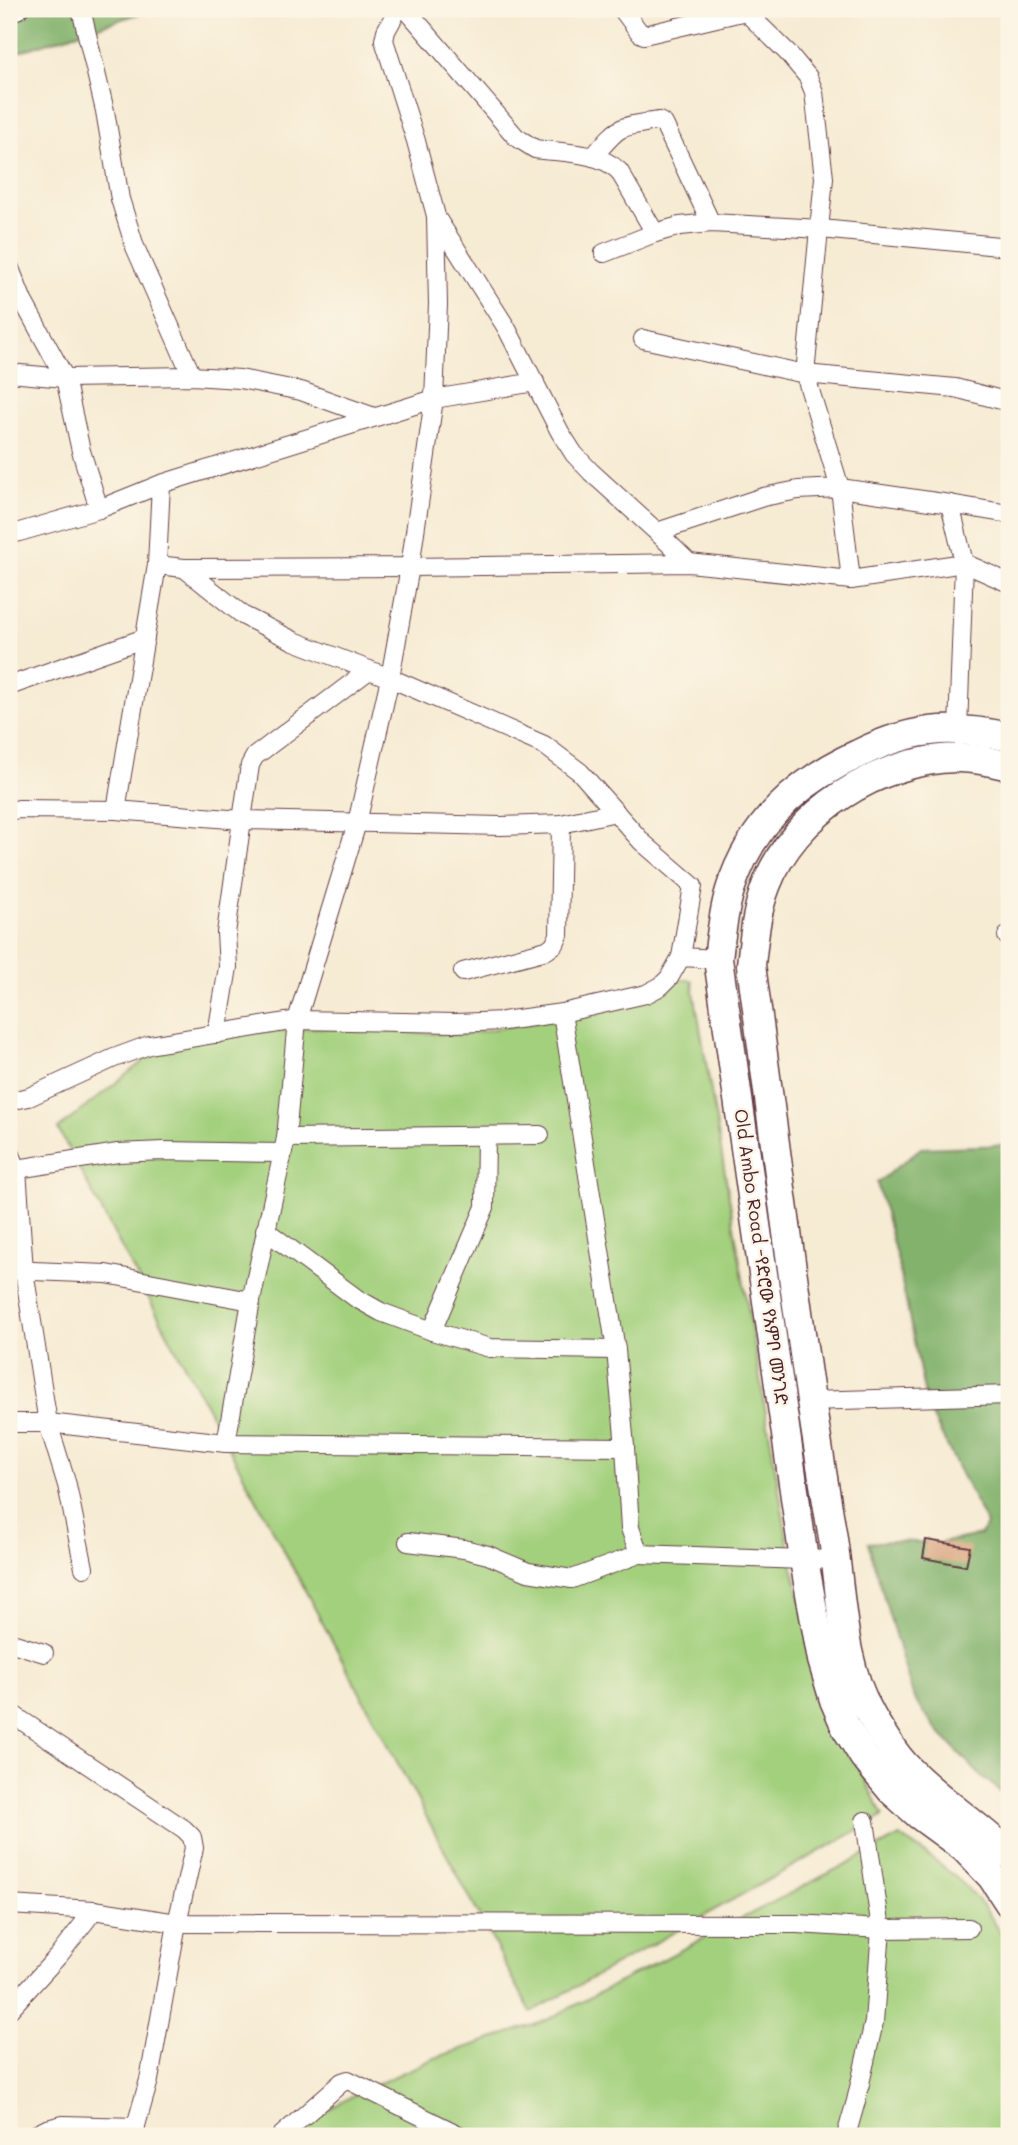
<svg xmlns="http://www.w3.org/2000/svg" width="1018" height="2145" font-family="Mali,'Noto Sans Ethiopic',sans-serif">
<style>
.green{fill:#a3d07d;stroke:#767854;stroke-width:2}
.forest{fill:#82b26c;stroke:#66684c;stroke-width:2}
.building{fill:#d9a37d}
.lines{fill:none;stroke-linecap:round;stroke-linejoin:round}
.street-casing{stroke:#643e44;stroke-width:20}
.primary-casing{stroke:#643e44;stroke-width:31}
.street{stroke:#fff;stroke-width:18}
.primary{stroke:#fff;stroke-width:28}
.labels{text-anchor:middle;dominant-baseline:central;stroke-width:5;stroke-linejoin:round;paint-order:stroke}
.street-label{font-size:18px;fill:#4a1f2b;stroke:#fcf5e5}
</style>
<rect width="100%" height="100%" fill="#fcf5e5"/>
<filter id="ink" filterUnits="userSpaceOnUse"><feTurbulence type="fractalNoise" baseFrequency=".0143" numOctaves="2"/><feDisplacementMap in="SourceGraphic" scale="14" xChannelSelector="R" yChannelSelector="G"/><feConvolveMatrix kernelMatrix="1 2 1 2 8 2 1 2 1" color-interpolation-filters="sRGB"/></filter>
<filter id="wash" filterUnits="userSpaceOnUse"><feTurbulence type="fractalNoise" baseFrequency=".00686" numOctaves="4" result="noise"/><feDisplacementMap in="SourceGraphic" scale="28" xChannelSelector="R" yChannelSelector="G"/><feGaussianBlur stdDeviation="1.57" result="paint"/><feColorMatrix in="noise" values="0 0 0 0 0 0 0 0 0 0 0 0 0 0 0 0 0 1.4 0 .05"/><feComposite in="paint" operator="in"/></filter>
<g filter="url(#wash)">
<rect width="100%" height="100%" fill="#f6ebd3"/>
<g class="green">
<path d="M673 980H692L790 1555 822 1693 883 1816 531 2012 58 1129 171 1039 322 1027 461 1035 556 1018Z"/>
<path d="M900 1836C949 1870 985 1894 1009 1951V2136H282L358 2093 435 2058 545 2021Z"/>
</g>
<g class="forest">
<path d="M9 9H154L9 55Z"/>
<path d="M1009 1145V1798L980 1775 938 1731 914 1699 868 1543 891 1541 940 1543 980 1535 987 1525 927 1406 898 1262 877 1183 921 1148Z"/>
</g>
<g id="blocks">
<path class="building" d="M926 1540 970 1547 966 1566 923 1558Z"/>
</g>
</g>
<g filter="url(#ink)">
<use href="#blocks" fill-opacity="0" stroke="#643e44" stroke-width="2"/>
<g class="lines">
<g class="street-casing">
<g id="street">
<path d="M81 9 105 111 120 199 135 247 192 376"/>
<path d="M398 9 386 31 384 40 416 141 436 216 438 304 434 399 535 382"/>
<path d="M406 9 516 137 535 149C561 153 599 151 619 171L655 233"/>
<path d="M622 9 640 33 644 35 746 11"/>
<path d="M9 13 19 9"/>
<path d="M593 157C620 125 617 127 659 121L664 124 711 223"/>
<path d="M436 217 506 327 560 432 574 454 591 472 657 532"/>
<path d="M604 253 655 233 680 226 711 223 821 229 1009 247"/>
<path d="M9 266 23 301 65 378 81 451 99 509"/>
<path d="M643 339 805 374 955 388 1009 402"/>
<path d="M9 373 65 378 192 376 240 379 301 391 374 417"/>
<path d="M9 535 99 509 161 484 157 565 116 810"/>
<path d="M689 563 657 532 763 497 798 490 840 488 805 374 824 178 814 92 808 77 788 53 743 9"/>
<path d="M157 565 184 568 410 567 434 399 161 484"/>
<path d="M184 568 244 616 294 641 390 678 544 745 580 772 642 842 693 886 681 957"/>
<path d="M851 580 840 488 950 504"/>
<path d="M369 670 255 756 250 765 242 820 501 826 561 824 616 812"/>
<path d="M9 686 145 638"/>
<path d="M958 730 964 563 950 504 1009 514"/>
<path d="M9 811 19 809 116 810 242 820 226 933 228 967 217 1034"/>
<path d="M1007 936 1009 938"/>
<path d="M463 972 547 950 555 944 559 935 561 824"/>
<path d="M562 1013 616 1350 625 1447 630 1528 639 1554 804 1560 836 1559"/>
<path d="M9 1101 29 1097 114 1058 149 1045 297 1020 456 1023 503 1021 562 1013 646 994 661 986 669 978 681 957 718 959"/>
<path d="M286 1138 540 1135"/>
<path d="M9 1150 17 1169 24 1271 48 1423 67 1485 84 1568"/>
<path d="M17 1169 118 1153 163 1151 283 1153"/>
<path d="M265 1230 356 1298 381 1312 432 1331 490 1348 616 1350"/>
<path d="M9 1270 106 1274 251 1301 286 1138 297 1020 357 823 390 678 410 567 689 563 851 580 964 563 1009 583"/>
<path d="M432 1331 485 1207 486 1136"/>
<path d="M809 1401 1009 1395"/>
<path d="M9 1423H48L226 1443 625 1447"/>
<path d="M226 1443 251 1301"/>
<path d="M408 1542 464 1549 488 1555 528 1572 572 1579 639 1554"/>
<path d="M9 1642 44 1653"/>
<path d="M9 1712 184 1829 192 1837 194 1848 177 1923 149 2080 133 2136"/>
<path d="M9 1905 94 1910 177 1923 797 1924 881 1929 969 1928"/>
<path d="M9 2010 60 1954 94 1910"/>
<path d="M33 2136 47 2129 63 2125 136 2127"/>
<path d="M281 2136 342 2082 348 2080 461 2136"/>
<path d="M846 2136 856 2101 874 2022 881 1929 865 1821"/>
</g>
</g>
<g class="primary-casing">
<g id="primary">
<path d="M1009 737C986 732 964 729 940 730 911 732 884 741 858 754 798 781 750 825 730 890 723 913 721 935 718 959L804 1560 822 1660 834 1700 846 1728 864 1757 891 1790 919 1815 964 1848 992 1877 1009 1903"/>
<path d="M1009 766C992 762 974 757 956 758 878 760 794 812 766 886 756 912 754 938 751 965 777 1155 800 1344 832 1532 842 1593 840 1662 872 1717 882 1734 892 1751 905 1765 936 1799 977 1823 1009 1855"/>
</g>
</g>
<use href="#street" class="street"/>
<use href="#primary" class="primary"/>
</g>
</g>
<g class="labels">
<g class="street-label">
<text transform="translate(762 1257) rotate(82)">Old Ambo Road -የድሮው የአምቦ መንገድ</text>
</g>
</g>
<rect width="1018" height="2145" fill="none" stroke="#fcf5e5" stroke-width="35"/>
</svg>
